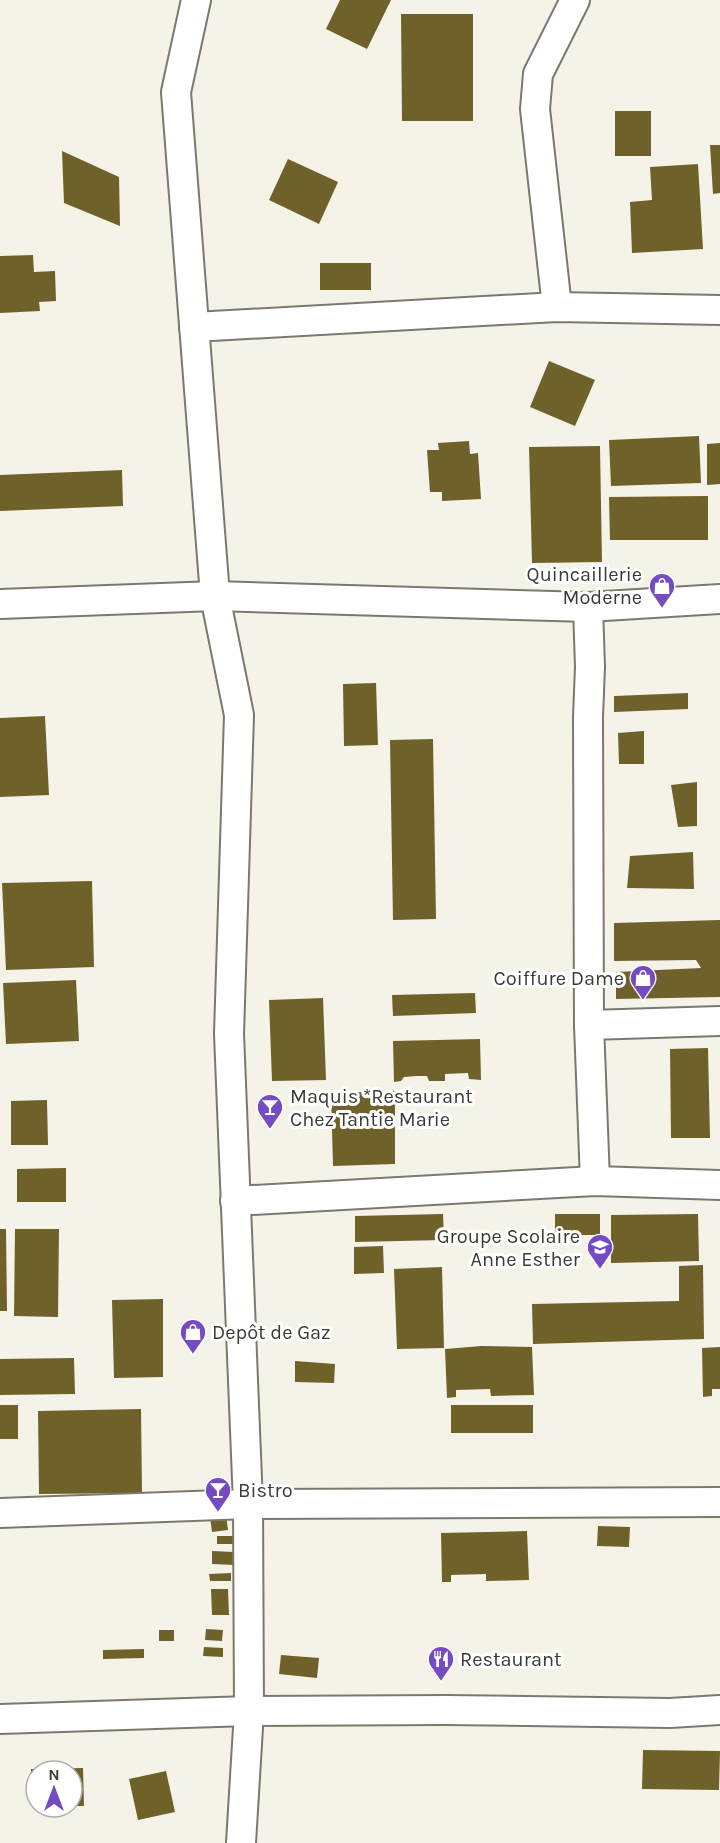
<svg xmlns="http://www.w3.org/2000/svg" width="720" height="1843" font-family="Karla,sans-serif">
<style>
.building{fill:#6e612a}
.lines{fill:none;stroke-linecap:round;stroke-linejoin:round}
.street-casing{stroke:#7b796f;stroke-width:32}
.street{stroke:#fff;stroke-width:28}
.labels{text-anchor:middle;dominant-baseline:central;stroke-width:6;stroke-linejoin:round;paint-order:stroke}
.poi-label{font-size:20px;fill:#3b3a35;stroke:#fff;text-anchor:start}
</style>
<rect width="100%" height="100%" fill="#f5f3e8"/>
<g class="building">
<path d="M340 0H391L367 49 326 29Z"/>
<path d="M401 14H473V121H402Z"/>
<rect x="615" y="111" width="36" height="45"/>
<path d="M710 145H720V193L713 194Z"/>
<path d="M62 151 119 177 120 226 64 203Z"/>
<path d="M288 159 338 182 319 224 269 200Z"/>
<path d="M698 164 703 249 632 253 630 202 652 200 650 167Z"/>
<path d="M33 255 34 272 55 271 56 301 39 302 40 311 0 313V256Z"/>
<rect x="320" y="263" width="51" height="27"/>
<path d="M549 361 595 380 575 426 530 407Z"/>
<path d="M699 436 701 483 611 486 609 440Z"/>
<path d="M469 441 470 454 478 453 481 499 442 501V492H430L427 450H439L438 443Z"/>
<path d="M720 443V484L707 485V444Z"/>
<path d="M600 446 602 562 532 563 529 447Z"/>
<path d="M122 470 123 506 0 511V475Z"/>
<path d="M708 496V540H610L609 497Z"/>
<path d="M376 683 378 745 344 746 343 684Z"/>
<path d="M688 693V709L614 712V696Z"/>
<path d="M45 716 49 795 0 797V718Z"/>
<path d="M644 731V764H619L618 733Z"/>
<path d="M433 739 436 919 393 920 390 740Z"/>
<path d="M697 782V826L678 827 671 785Z"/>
<path d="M693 852 694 889 627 888 630 856Z"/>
<path d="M92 881 94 967 6 970 2 883Z"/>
<path d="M720 920V997L616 999V972L701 968 696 960 614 961V923Z"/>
<path d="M76 980 79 1041 6 1044 3 983Z"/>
<path d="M475 993 476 1013 393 1016 392 995Z"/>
<path d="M323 998 326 1080 272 1081 269 1000Z"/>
<path d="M480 1039 481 1080 469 1079 468 1073 445 1074V1081H429L427 1076H416L404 1077 401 1081 394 1082 393 1041Z"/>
<path d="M708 1048 710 1138H671L670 1049Z"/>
<path d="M395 1091V1164L333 1166 331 1093Z"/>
<path d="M47 1100 48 1145H11V1101Z"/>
<path d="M66 1168V1202H17V1169Z"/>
<path d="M443 1214 444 1240 355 1242V1216Z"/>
<rect x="555" y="1214" width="45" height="21"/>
<path d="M698 1214 699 1261 611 1263V1215Z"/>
<path d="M0 1229H6L7 1311H0Z"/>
<path d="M15 1229H59L58 1317 14 1316Z"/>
<path d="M383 1246 384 1273 354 1274V1247Z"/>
<path d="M703 1265 704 1339 533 1344 532 1304 679 1301V1266Z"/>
<path d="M442 1267 444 1348 397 1349 394 1269Z"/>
<path d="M163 1299V1377L114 1378 112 1300Z"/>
<path d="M481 1346 532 1347 534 1395 491 1396 490 1389 456 1390V1397L447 1398 445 1349Z"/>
<path d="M720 1347V1389H712V1396L703 1397 702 1348Z"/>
<path d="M74 1358 75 1394 0 1395V1359Z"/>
<path d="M295 1361 335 1364 334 1383 295 1382Z"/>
<rect x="0" y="1405" width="18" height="34"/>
<rect x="451" y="1405" width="82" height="28"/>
<path d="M141 1409 142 1493 39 1494 38 1411Z"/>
<path d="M226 1515 228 1530 212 1532 210 1517Z"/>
<path d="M598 1526 630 1527 629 1547 597 1546Z"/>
<path d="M527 1531 529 1580 486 1581V1574L451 1575V1582H442L441 1533Z"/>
<rect x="217" y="1536" width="19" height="8"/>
<path d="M212 1551 234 1552 235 1565 212 1564Z"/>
<path d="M231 1573V1581H210L209 1574Z"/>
<path d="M211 1589H228L229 1615H212Z"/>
<path d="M206 1629 223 1630 222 1641 205 1640Z"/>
<rect x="159" y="1630" width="15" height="11"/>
<path d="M204 1647 223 1648V1657L203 1656Z"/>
<path d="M144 1649V1658L103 1659V1650Z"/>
<path d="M281 1655 319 1658 317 1678 279 1674Z"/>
<path d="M643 1750 720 1751 719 1790 642 1789Z"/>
<path d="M83 1768 84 1806H72V1771H36V1807H32L31 1769Z"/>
<path d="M166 1771 175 1812 138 1820 129 1779Z"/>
</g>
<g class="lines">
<g class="street-casing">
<g id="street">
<path d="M196 0 176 92 215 596 239 715 229 1034 248 1504 249 1711 241 1843"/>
<path d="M557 307 535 109 538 74 575 0"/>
<path d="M194 327 557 307 720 310"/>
<path d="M0 604 215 596 588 607 720 599"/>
<path d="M588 607 590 667 588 717 589 1025 595 1181"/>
<path d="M589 1025 720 1021"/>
<path d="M235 1201 595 1181 720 1185"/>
<path d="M0 1513 248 1504 720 1502"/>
<path d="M0 1719 249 1711 446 1710 670 1713 720 1710"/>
</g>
</g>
<use href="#street" class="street"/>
</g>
<defs>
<g id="shop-pin" transform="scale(1.35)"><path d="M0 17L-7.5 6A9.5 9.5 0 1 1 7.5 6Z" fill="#754bc4" stroke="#fff"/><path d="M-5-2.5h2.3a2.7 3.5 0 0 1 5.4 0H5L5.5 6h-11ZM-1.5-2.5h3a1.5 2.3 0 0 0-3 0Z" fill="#fff"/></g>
<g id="bar-pin" transform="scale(1.35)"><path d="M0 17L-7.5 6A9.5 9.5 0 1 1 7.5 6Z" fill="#754bc4" stroke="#fff"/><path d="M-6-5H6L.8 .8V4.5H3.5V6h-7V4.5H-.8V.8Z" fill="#fff"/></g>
<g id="school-pin" transform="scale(1.35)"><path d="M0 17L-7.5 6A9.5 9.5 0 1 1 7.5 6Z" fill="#754bc4" stroke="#fff"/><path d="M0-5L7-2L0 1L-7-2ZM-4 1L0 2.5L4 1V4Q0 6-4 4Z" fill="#fff"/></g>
<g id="restaurant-pin" transform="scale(1.35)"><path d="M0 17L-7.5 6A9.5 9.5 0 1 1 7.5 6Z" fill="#754bc4" stroke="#fff"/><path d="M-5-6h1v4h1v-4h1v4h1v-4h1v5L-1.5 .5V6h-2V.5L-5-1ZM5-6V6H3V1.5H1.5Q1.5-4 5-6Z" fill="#fff"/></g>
</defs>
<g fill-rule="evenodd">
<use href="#shop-pin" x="662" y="586"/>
<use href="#shop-pin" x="643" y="978"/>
<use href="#bar-pin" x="270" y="1107"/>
<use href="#school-pin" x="600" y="1247"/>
<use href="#shop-pin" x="193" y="1332"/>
<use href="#bar-pin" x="218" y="1490"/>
<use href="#restaurant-pin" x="441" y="1659"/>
</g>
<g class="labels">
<g class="poi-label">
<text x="642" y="574" text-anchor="end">Quincaillerie<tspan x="642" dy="23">Moderne</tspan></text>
<text x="624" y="978" text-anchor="end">Coiffure Dame</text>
<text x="290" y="1096">Maquis *Restaurant<tspan x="290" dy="23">Chez Tantie Marie</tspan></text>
<text x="580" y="1236" text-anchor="end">Groupe Scolaire<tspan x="580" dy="23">Anne Esther</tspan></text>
<text x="212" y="1332">Depôt de Gaz</text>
<text x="238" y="1490">Bistro</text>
<text x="460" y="1659">Restaurant</text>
</g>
</g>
<g transform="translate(54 1789)"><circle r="28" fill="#ffffff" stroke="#b1b0ae" stroke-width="1.5"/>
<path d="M0-4.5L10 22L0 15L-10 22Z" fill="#754bc4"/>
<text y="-9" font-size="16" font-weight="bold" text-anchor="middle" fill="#3b3a35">N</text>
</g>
</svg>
